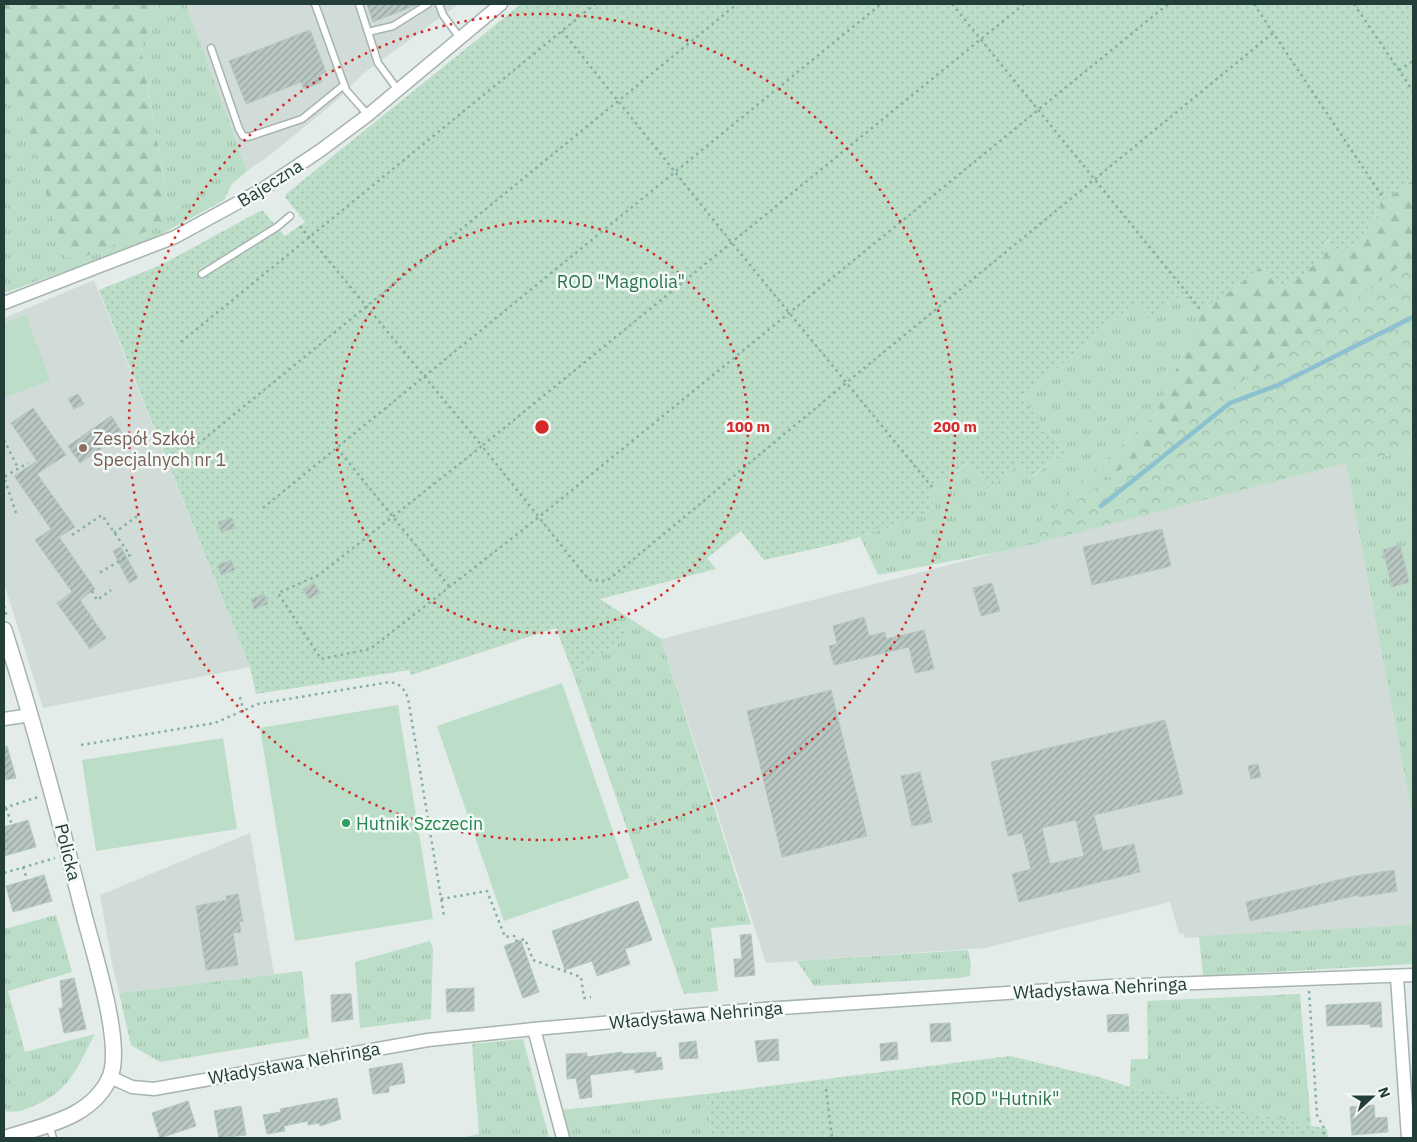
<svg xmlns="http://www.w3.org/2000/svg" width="1417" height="1142" font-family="'IBM Plex Sans',sans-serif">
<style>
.built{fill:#d1dcd8}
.grass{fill:url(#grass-tufts)}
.forest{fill:url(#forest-firs)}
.park{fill:url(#park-crowns)}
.garden{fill:url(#garden-dots)}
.pitch{fill:#bcddc7}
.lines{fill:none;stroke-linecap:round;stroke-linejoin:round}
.stream{stroke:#8cc1d0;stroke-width:4.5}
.building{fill:url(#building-hatch);stroke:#b5c6c0;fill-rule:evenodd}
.service-casing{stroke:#a6b4b0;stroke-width:9}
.minor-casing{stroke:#a6b4b0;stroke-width:15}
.tertiary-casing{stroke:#a6b4b0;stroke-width:18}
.path{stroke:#84b0a5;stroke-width:2.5;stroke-dasharray:2.5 4;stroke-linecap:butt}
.service{stroke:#fff;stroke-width:6}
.minor{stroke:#fff;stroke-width:12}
.tertiary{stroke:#fff;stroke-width:15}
.ring{fill:none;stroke:#d62828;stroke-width:2.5;stroke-dasharray:2.5 5}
.education-dot{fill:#8d6e63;stroke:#f3f9f6;stroke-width:2}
.leisure-dot{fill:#2e9e5b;stroke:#f3f9f6;stroke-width:2}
.labels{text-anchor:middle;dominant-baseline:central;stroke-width:5;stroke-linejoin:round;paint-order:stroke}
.street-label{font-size:18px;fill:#233d38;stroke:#f3f9f6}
.park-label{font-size:18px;fill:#2d744e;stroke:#f3f9f6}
.education-label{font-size:18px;fill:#785e54;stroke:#f3f9f6;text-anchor:start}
.leisure-label{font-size:18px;fill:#27864d;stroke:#f3f9f6;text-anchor:start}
.centre{fill:#d62828;stroke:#f3f9f6;stroke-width:2.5}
.ring-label{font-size:15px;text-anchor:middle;font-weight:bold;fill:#d62828;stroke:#f3f9f6;stroke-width:5;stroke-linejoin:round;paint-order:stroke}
</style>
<defs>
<pattern id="grass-tufts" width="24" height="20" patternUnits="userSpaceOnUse" patternTransform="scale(1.25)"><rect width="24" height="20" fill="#bcddc7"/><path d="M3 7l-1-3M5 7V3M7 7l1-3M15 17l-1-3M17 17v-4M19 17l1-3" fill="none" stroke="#a1bfac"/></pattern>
<pattern id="forest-firs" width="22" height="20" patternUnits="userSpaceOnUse" patternTransform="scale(1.25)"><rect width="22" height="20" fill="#bcddc7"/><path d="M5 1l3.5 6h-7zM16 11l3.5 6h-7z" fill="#a1bfac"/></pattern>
<pattern id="park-crowns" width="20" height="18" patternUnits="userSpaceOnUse" patternTransform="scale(1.25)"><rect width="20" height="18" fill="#bcddc7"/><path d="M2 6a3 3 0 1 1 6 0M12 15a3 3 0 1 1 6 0" fill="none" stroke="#a1bfac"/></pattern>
<pattern id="garden-dots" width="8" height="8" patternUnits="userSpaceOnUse" patternTransform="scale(1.25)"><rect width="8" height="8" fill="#bcddc7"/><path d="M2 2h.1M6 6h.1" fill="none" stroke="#a1bfac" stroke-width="1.8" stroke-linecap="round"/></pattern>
<pattern id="building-hatch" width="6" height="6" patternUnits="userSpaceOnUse" patternTransform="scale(1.25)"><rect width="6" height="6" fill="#b8c7c2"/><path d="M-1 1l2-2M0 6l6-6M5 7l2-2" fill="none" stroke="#95a39f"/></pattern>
</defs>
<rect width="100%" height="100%" fill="#e3ece9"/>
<g class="built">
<path d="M186 4H459L364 73 337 100 269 156 247 171Z"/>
<path d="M94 280 250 667 43 708 4 583V318Z"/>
<path d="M1346 463 1413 820V925L1184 938V933L1179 934 1170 902 985 948 766 963 661 639Z"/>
<path d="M250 833 274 974 119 993 112 964 100 895Z"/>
</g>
<g class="grass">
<path d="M159 4H186L247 171 232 184 224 200 145 243 4 293V94L16 90 65 258 168 201 141 47 159 8Z"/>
<path d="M1182 294 1197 312 1204 306 1156 414 1009 550 878 575 860 537 936 511 928 494 968 463H1021L1033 476 1066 452 1021 398 1136 302Z"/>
<path d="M1413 451V820L1346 463Z"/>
<path d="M600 599 661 639 751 924 711 928 718 991 684 994 573 673 628 637Z"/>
<path d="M56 915 72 972 8 991 25 1052 95 1034C76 1069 70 1092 31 1107 21 1111 15 1113 5 1111L4 1106V929Z"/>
<path d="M1413 925V964L1203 976 1199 936Z"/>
<path d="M430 941 433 949 431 1019 360 1028 355 962Z"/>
<path d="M968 950 971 965 970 976 959 978 814 986 797 961Z"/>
<path d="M302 971 309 1038 160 1062 131 1045 119 993Z"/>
<path d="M1300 994 1311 1126 1130 1087 1131 1059H1148L1147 1001Z"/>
<path d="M523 1039 549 1138H461L479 1134 472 1044Z"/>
<path d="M706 1094 712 1138H569L562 1110Z"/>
</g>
<g class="forest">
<path d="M4 4H159V8L141 48 168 202 161 225 84 257 65 258 16 90 4 94Z"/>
<path d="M1413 180V450L1346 463 1009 550 1156 414 1204 306 1230 291 1262 266 1281 291 1330 239 1367 224 1380 203Z"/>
</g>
<path class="park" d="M1413 257V451L1346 463 1009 550Z"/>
<g class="garden">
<path d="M521 4H1413V180L1380 203V216L1368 224V232L1339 254 1329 239 1325 244 1324 257 1281 291 1262 266 1230 291 1197 313 1182 294 1150 320 1135 303 1021 398 1066 452 1032 476 1021 463 989 489 967 463 928 494 937 511 844 542 764 560 741 531 707 558 716 569 600 599 628 637 573 673 556 628 411 675 409 670 256 694 250 667 99 290 161 265 262 210 285 236 305 222 285 197 286 194Z"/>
<path d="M1010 1056 1099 1077 1130 1087 1327 1129 1328 1138H712L706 1094Z"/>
</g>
<g class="pitch">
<path d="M26 315 50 380 4 398V323Z"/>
<path d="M562 683 629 878 504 921 437 726Z"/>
<path d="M398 705 433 919 295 941 260 728Z"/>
<path d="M223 738 237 829 96 851 82 760Z"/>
</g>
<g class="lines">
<path class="stream" d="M1101 506 1230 403 1278 385 1413 317"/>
</g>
<g class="building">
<path d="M367 4H419L373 22Z"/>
<path d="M310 30 326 72 320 75 322 82 304 89 301 82 246 104 229 61Z"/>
<path d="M78 394 84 404 74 409 68 399Z"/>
<path d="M33 408 66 455 37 474 75 527 59 537 95 589 80 600 106 638 90 649 57 603 72 592 35 540 51 529 14 476 37 461 11 423Z"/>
<path d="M111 416 123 434 80 463 68 446Z"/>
<path d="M232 518 235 528 221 532 218 522Z"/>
<path d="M1162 529 1171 566 1092 585 1083 547Z"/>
<path d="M1400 545 1409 582 1392 587 1383 550Z"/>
<path d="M121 547 138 578 129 583 113 551Z"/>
<path d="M231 560 235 570 221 575 218 565Z"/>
<path d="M314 583 320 593 309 599 303 589Z"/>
<path d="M992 583 1000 611 981 616 973 588Z"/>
<path d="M264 594 268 604 254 609 251 599Z"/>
<path d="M864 617 869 636 885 632 886 639 924 630 934 669 915 673 909 647 834 665 829 646 837 644 833 626Z"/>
<path d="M831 690 867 836 782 857 747 711Z"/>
<path d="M1165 720 1183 794 1094 815 1103 851 1134 844 1140 872 1019 902 1012 874 1031 869 1022 833 1008 836 991 762ZM1076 820 1084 856 1050 864 1042 828Z"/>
<path d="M7 746 16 778 4 780V747Z"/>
<path d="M1258 764 1261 777 1251 779 1248 766Z"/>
<path d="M920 772 932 822 912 826 901 776Z"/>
<path d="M28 820 36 847 4 856V827Z"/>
<path d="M1394 870 1397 891 1359 897 1358 895 1250 921 1246 902 1355 876Z"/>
<path d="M44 875 52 901 13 912 6 886Z"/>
<path d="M238 894 243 921 239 922 241 932 233 933 238 965 206 970 196 906 227 900 226 896Z"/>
<path d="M638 901 652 940 625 949 630 964 597 976 592 961 565 970 552 931Z"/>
<path d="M751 934 755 975 735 977 734 959H742L740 935Z"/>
<path d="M521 940 539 992 523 998 504 946Z"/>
<path d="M74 978 86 1029 64 1033 59 1008H63L60 981Z"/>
<path d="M474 988V1011L447 1012 446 989Z"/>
<path d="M345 994H351L353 1019 332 1022 331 995Z"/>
<path d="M1381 1002 1382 1027H1370V1024L1327 1026 1326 1005Z"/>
<path d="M1128 1014 1129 1031 1108 1032 1107 1015Z"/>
<path d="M950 1023 951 1041 931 1042 930 1024Z"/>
<path d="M778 1039 779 1060 758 1062 755 1041Z"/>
<path d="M696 1041 698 1058 680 1059 679 1043Z"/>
<path d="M897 1042 898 1059 881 1061 880 1044Z"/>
<path d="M622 1052V1054L656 1052V1058L661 1057 663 1069 635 1073V1069L590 1075 592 1097 580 1099 576 1078 567 1079 566 1054 587 1053V1057Z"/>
<path d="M402 1063 405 1083 389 1086V1092L373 1094 369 1069Z"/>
<path d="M337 1098 341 1119 320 1126 319 1123 308 1125V1121L284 1126 285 1131 267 1134 263 1115 281 1112 280 1109Z"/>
<path d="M188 1101 196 1126 160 1138 152 1113Z"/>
<path d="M1374 1105 1375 1118 1387 1117 1388 1132 1352 1135 1350 1107Z"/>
<path d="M241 1106 246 1135 219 1138 214 1111Z"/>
</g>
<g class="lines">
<g class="service-casing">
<g id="service">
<path d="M315 4 346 90 368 115"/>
<path d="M359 4 378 63 398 90"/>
<path d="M439 4 443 15 460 38"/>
<path d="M368 32 393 26 428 4"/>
<path d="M211 48 239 129 243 136 248 137 302 119 344 85"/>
<path d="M202 274 277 227 290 216"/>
<path d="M49 1125 53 1138"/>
</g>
</g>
<g class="minor-casing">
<g id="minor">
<path d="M4 303 175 237 263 189 321 150 368 115 501 4"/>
<path d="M4 719 31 715"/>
<path d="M1397 977 1408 1138"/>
<path d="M534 1029 563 1138"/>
<path d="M110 1077 132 1087 154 1089 428 1040 534 1029 749 1010 1111 986 1413 975"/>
</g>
</g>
<g class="tertiary-casing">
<path id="tertiary" d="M4 630C34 723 59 816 83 911 92 948 124 1043 110 1077 92 1118 45 1125 6 1138"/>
</g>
<g class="path">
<path d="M952 4 1200 309"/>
<path d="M1024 4 482 446 589 580 607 581 846 383 1273 33"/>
<path d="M1254 4 1384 199"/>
<path d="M1354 4 1413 91"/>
<path d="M562 31 732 243 932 487"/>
<path d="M1399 70 1413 61"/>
<path d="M300 226 482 446 319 575 278 593 321 659 370 649 539 517 1168 4"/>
<path d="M181 342 595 4"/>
<path d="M4 440 18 468"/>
<path d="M193 448 737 4"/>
<path d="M337 448 449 586"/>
<path d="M263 508 881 4"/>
<path d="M16 513 4 477 28 463"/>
<path d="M114 533 136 517 135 515"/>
<path d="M72 535 102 515 130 555 99 573"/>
<path d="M92 591 97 600 111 590"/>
<path d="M4 606 7 617"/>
<path d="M240 697 243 709"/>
<path d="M81 745 215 723 258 704 390 682C400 684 404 688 408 698L444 916"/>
<path d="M4 808 38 797"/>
<path d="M6 808 12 825"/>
<path d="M23 867 27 879"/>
<path d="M4 873 55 858"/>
<path d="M441 899 487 891 505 937 514 936 515 941 525 939 533 960 581 977 584 998 591 997"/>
<path d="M1309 991 1317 1115 1324 1128V1138"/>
<path d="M826 1089 832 1138"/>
</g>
<use href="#service" class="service"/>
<use href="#minor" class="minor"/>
<use href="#tertiary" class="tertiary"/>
</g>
<g class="ring">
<circle cx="542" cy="427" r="206"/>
<circle cx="542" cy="427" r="413"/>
</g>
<circle class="education-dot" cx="83" cy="448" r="5"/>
<circle class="leisure-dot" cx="346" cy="823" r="5"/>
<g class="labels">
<g class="street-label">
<text transform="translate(270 183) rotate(-32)">Bajeczna</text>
<text transform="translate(68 852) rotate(76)">Policka</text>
<text transform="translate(1100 988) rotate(-3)">Władysława Nehringa</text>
<text transform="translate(696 1015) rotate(-5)">Władysława Nehringa</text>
<text transform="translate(294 1063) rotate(-10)">Władysława Nehringa</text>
</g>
<g class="park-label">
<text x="621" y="281">ROD "Magnolia"</text>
<text x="1005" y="1098">ROD "Hutnik"</text>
</g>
<g class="education-label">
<text x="93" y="438">Zespół Szkół<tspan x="93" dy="21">Specjalnych nr 1</tspan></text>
</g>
<g class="leisure-label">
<text x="356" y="823">Hutnik Szczecin</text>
</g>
</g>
<circle cx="542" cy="427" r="8" class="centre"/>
<g class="ring-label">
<text x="748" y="432">100 m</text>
<text x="955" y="432">200 m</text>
</g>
<rect width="1417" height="1142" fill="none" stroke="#233d38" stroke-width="10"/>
<g transform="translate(1372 1097) rotate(69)" stroke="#f3f9f6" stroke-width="4" paint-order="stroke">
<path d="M0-4L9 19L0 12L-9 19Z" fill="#233d38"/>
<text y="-8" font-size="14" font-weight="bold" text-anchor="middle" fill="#233d38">N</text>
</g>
</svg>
